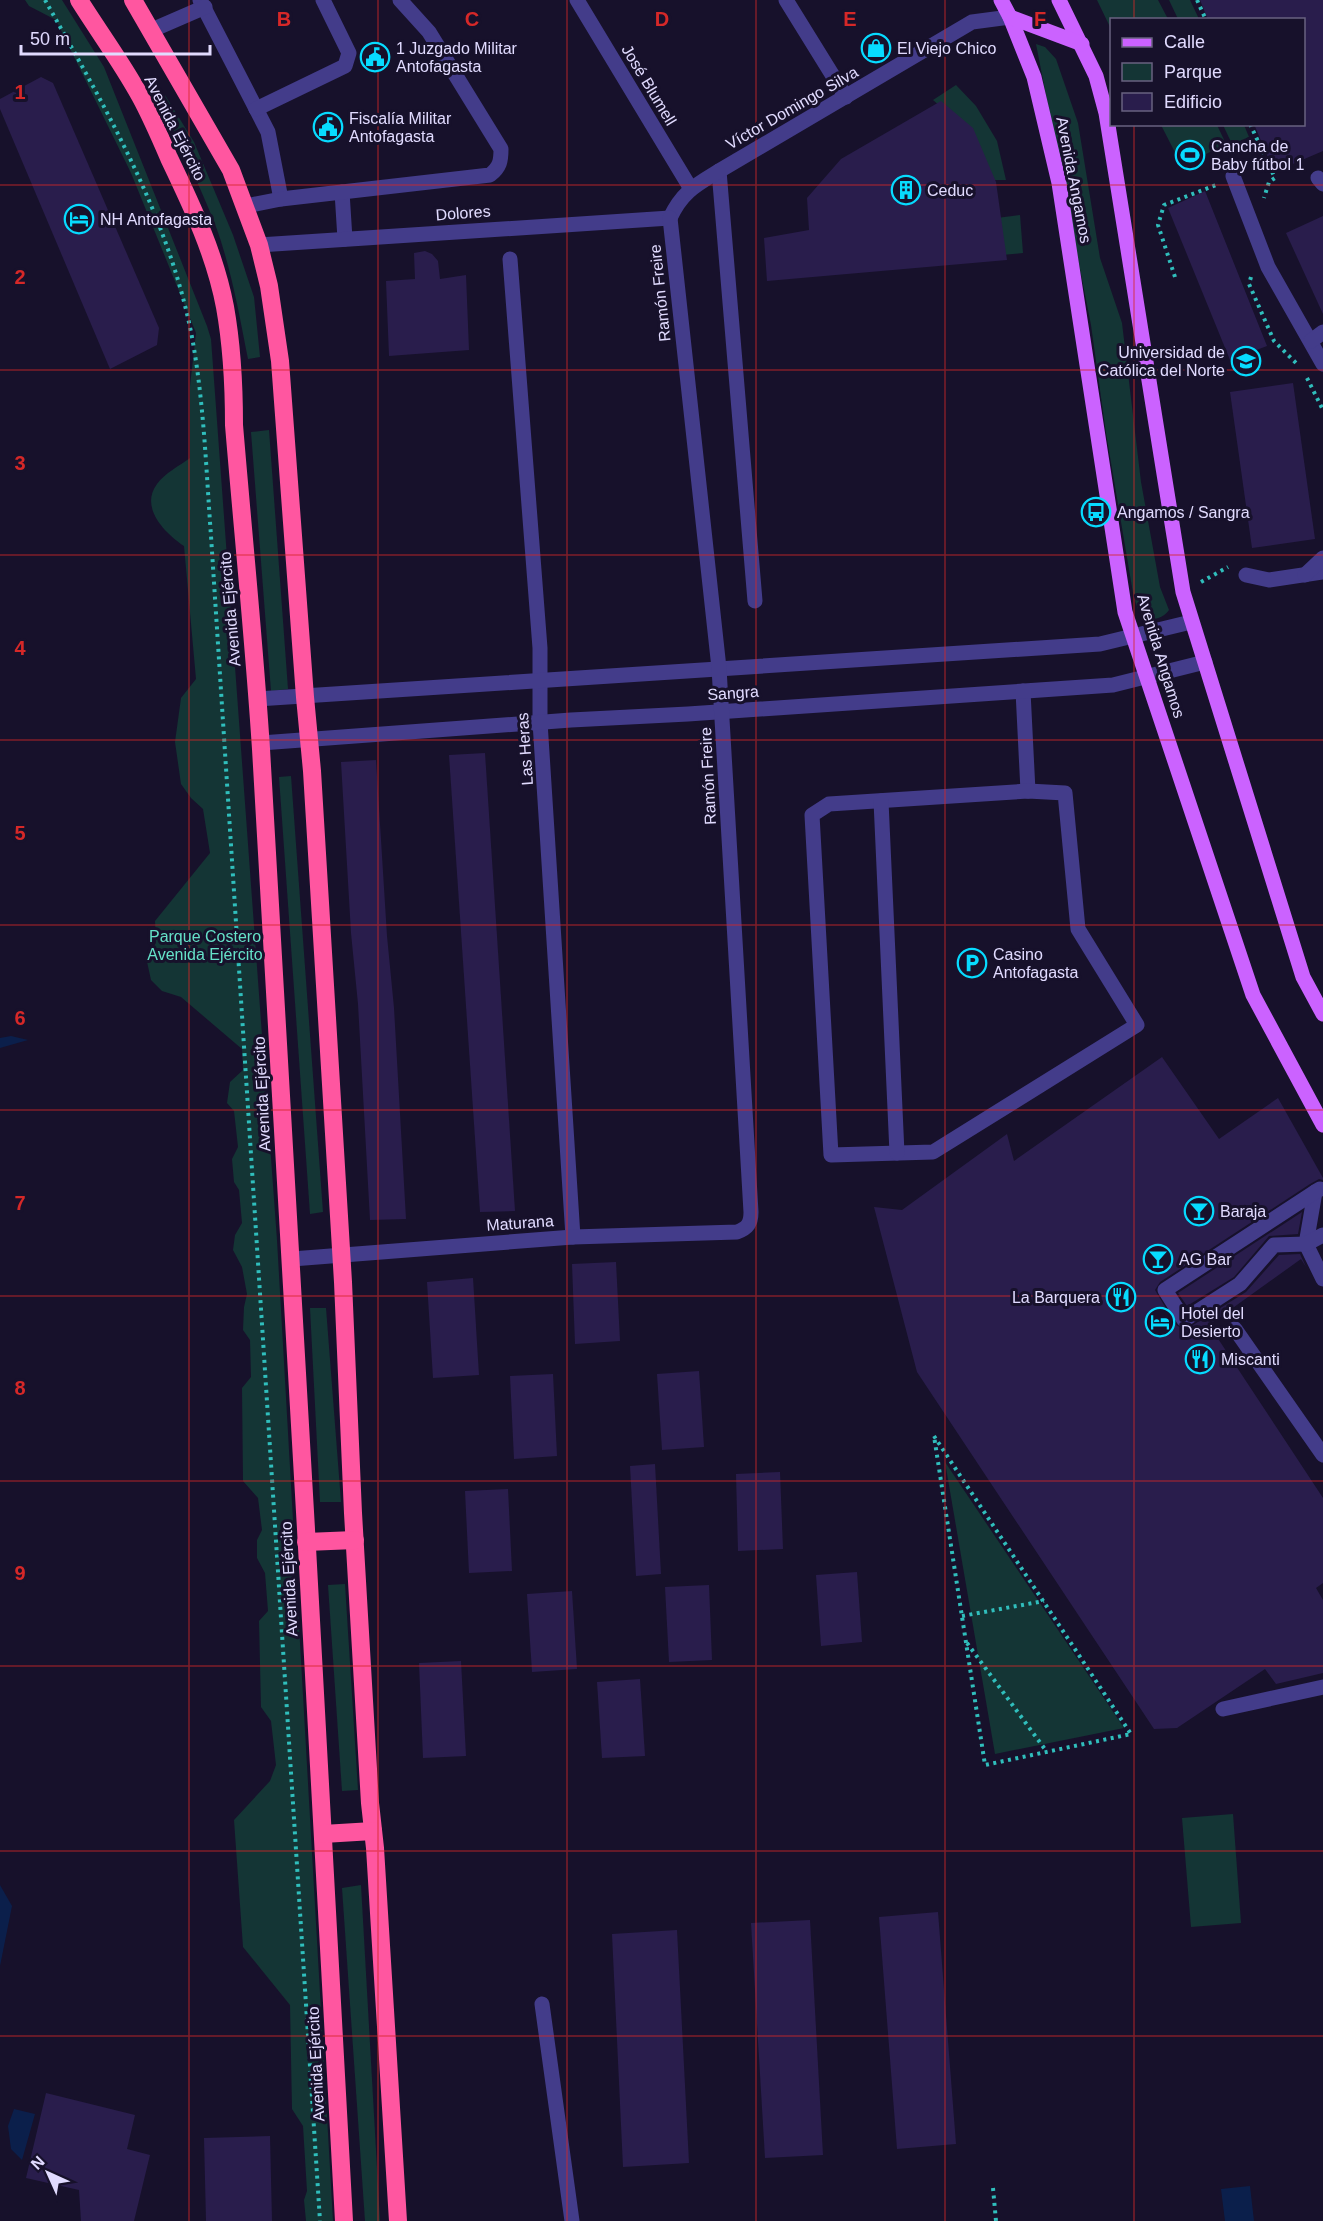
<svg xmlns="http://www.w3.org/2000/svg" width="1323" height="2221" font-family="Helvetica,sans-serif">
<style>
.green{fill:#143535}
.water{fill:#0b1f4b}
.building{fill:#291d4c}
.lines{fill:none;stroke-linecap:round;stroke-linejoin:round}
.path{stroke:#30bebc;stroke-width:4;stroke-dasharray:3 4.5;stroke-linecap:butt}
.minor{stroke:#433c8a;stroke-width:15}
.major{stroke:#cb62ff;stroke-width:15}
.highway{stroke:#ff56a0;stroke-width:18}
.grid{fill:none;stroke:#d62828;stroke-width:1.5;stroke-opacity:0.55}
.labels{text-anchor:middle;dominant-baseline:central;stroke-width:6;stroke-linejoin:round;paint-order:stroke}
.poi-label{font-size:16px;fill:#e1dbff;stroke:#17112b;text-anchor:start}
.street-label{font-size:16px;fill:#e1dbff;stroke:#17112b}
.park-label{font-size:16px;fill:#65e1c8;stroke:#17112b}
.grid-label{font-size:20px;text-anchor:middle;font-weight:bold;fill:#d62828;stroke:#17112b;stroke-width:6;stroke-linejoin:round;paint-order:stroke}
</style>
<rect width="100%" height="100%" fill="#17112b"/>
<g class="green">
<path d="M25 0H62L104 67 207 326 211 339 277 1240 333 2221H306L304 2200 307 2191 303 2126 292 2109 290 2005 243 1947 234 1820 270 1781 276 1765 271 1721 261 1707 259 1621 268 1611 265 1573 257 1558V1540L262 1530 258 1498 243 1481 242 1388 251 1377 250 1340 243 1330 244 1307 247 1294 242 1267 233 1250 235 1235 242 1223 239 1190 234 1182 232 1159 238 1147 234 1111 227 1103 230 1082 243 1070 242 1049 181 997 162 991 151 980 146 957 156 943 155 921 210 853 203 809 191 798 181 784 175 742 181 698 196 679 184 546C166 534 139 508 157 484 165 473 179 466 190 458V386L196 333 131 173 56 20 29 6Z"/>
<path d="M1097 0H1158L1168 19 1112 20 1111 29Z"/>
<path d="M1169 0H1190L1199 19H1178Z"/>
<path d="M1036 44 1045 47 1056 59 1078 123 1100 258 1122 323 1141 482 1160 587 1169 610C1162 620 1148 623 1140 612 1136 607 1135 599 1133 593L1106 433 1091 325Z"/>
<path d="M956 85 976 106 997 141 1006 180H985L954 118 933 100Z"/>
<path d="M165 95 194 142 233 235 254 297 260 357 248 359C239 314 231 267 215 224 198 181 177 139 157 98Z"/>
<path d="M1161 125H1217L1226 144 1182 166Z"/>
<path d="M1223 125H1244L1249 137 1232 144Z"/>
<path d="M1020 215 1023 253 1002 255 997 218Z"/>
<path d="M269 430 288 689 271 691 251 432Z"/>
<path d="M291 776 323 1212 310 1214 279 777Z"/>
<path d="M310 1308H326L341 1502H320Z"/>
<path d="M945 1462 1124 1728 995 1754Z"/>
<path d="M345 1584 358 1790 342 1791 328 1585Z"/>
<path d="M1233 1814 1241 1923 1191 1927 1182 1818Z"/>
<path d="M361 1885 380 2221H365L342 1888Z"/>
</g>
<g class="water">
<path d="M11 1036 28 1040 0 1048V1038Z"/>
<path d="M0 1885 12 1906 0 1966Z"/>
<path d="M14 2109 35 2114 22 2160 11 2149 8 2126Z"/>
<path d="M1250 2186 1254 2221H1225L1221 2189Z"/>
</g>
<g class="building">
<path d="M1200 0H1323V151L1274 172 1254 124H1304V20H1208Z"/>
<path d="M41 77 53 83 159 328 157 345 110 369 0 109V99Z"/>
<path d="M941 101 973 128 996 182 1007 260 767 281 764 238 809 230 807 198 841 159Z"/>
<path d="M1205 191 1267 346 1230 360 1168 208Z"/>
<path d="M1323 216V314L1286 233Z"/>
<path d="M425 251 432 254 438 261 440 279 466 275 469 350 389 356 386 281 415 279 414 253Z"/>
<path d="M1293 383 1315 539 1252 548 1230 392Z"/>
<path d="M485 753 515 1211 480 1212 449 755Z"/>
<path d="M376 760 387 936 394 1008 406 1219 370 1220 358 1004 351 933 341 762Z"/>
<path d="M1162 1057 1219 1139 1278 1098 1323 1178V1180L1319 1179 1310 1184 1160 1282 1155 1290 1176 1325 1185 1330 1246 1292 1279 1255 1300 1254 1306 1267 1301 1259 1209 1325 1323 1498V1583L1316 1588 1323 1600V1673L1276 1684 1265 1669 1177 1728 1154 1729 917 1372 874 1207 902 1210 1007 1134 1014 1161Z"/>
<path d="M1302 1212 1298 1234 1269 1236 1234 1277 1187 1306 1178 1293Z"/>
<path d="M616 1262 620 1341 575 1344 572 1264Z"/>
<path d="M473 1278 479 1375 433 1378 427 1282Z"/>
<path d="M699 1371 704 1447 662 1450 657 1374Z"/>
<path d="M553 1374 557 1456 514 1459 510 1376Z"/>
<path d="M655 1464 661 1574 636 1576 630 1466Z"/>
<path d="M780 1472 783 1549 738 1551 736 1474Z"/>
<path d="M508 1489 512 1571 469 1573 465 1491Z"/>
<path d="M857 1572 862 1642 821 1646 816 1575Z"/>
<path d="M709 1585 712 1660 669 1662 665 1587Z"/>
<path d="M572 1591 577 1669 532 1672 527 1594Z"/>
<path d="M461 1661 466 1756 423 1758 419 1663Z"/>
<path d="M640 1679 645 1756 602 1758 597 1682Z"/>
<path d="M938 1912 956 2144 897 2149 879 1917Z"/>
<path d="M810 1920 823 2155 765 2158 751 1923Z"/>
<path d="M677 1930 689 2163 623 2167 612 1934Z"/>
<path d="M46 2093 135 2115 127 2149 150 2155 134 2221H81L79 2190 26 2178Z"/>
<path d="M270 2136 272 2221H206L204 2138Z"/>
</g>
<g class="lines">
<g class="path">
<path d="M45 0C104 105 167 213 191 332 204 399 206 469 211 536L320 2221"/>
<path d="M1197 0 1206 20"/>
<path d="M1250 124 1275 178 1269 182 1264 198"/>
<path d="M1175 277 1158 225 1164 205 1216 185"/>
<path d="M1251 277 1249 284 1274 341 1298 365"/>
<path d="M1307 378 1323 410"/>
<path d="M1201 582 1228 567"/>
<path d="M934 1436 1131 1734 985 1765Z"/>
<path d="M962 1616 1044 1601"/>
<path d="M967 1643 1047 1752"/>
<path d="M993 2188 996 2221"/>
</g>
<g class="minor">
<path d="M200 0 268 132 281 199"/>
<path d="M577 0 691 189"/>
<path d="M786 0 846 97"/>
<path d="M152 30 205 7"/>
<path d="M256 109 345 66 349 53 323 0"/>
<path d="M719 171 755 601"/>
<path d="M1233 176 1268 267 1323 364"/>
<path d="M1318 178 1323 184"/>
<path d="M342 192 345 239"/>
<path d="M246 206 281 199 490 175C500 167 501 161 501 149L429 32 400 0"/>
<path d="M670 218C682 192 696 185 719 171L972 22 1010 17"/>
<path d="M259 245 670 218"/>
<path d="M510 259 540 648V722L573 1237"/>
<path d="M1311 341 1323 332"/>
<path d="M1246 575 1269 580 1323 572"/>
<path d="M1305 575 1323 558"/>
<path d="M1023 691 1028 791"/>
<path d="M257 699 1100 644 1191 622"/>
<path d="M261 743 571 720 688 714 1113 685 1205 662"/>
<path d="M1028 791 1065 793 1078 929 1137 1025 933 1152 831 1155 812 815 829 804Z"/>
<path d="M881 801 897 1153"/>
<path d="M1320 1189 1315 1192 1306 1244 1323 1279"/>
<path d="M1315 1192 1165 1290 1184 1320 1240 1284 1274 1245 1306 1244 1323 1235"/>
<path d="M292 1259 573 1237 737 1232C748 1228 751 1223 751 1212L719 668 670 218"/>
<path d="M1235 1329 1323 1455"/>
<path d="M1223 1709 1323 1687"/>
<path d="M542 2004 572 2221"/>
</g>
<g class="major">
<path d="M1001 0 1010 17 1034 77 1059 183 1125 612 1253 995 1323 1125"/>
<path d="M1059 0 1096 76 1106 113 1183 592 1303 977 1323 1014"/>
<path d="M1010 17 1082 44"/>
</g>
<g class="highway">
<path d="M79 0C99 32 122 63 140 96 151 116 160 137 169 158 192 206 215 254 225 307 232 346 234 385 234 425 243 533 254 641 261 749 293 1240 315 1730 344 2221"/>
<path d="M133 0 231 170 259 245 269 286 280 361 305 697 312 771 343 1282 353 1513 370 1803 375 1848 398 2221"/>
<path d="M306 1542 355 1540"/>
<path d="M323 1834 373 1831"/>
</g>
</g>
<path class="grid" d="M189 0V2221M378 0V2221M567 0V2221M756 0V2221M945 0V2221M1134 0V20M1134 124V2221M0 185H1323M0 370H1323M0 555H1323M0 740H1323M0 925H1323M0 1110H1323M0 1296H1323M0 1481H1323M0 1666H1323M0 1851H1323M0 2036H1323"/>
<defs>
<g id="shop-ring" transform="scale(1.5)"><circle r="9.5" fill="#17112b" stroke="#07dbff" stroke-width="1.5"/><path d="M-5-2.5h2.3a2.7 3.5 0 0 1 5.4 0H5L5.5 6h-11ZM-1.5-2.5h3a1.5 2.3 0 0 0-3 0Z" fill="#07dbff"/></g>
<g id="civic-ring" transform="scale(1.5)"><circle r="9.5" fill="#17112b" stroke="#07dbff" stroke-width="1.5"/><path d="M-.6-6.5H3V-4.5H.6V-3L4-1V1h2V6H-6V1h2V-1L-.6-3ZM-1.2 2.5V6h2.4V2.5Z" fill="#07dbff"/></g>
<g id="stadium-ring" transform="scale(1.5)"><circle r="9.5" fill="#17112b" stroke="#07dbff" stroke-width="1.5"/><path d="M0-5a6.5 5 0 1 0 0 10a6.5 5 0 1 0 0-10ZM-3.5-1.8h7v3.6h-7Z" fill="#07dbff"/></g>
<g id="building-ring" transform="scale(1.5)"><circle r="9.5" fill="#17112b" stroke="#07dbff" stroke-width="1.5"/><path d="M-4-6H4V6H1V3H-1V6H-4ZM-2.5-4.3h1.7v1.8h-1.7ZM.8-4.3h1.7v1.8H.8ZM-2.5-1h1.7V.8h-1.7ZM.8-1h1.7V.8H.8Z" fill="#07dbff"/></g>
<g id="hotel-ring" transform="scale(1.5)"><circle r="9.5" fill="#17112b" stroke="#07dbff" stroke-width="1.5"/><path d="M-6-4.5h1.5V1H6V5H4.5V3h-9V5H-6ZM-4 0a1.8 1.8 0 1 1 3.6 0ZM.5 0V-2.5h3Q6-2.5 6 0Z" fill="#07dbff"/></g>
<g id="university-ring" transform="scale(1.5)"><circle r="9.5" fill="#17112b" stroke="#07dbff" stroke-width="1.5"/><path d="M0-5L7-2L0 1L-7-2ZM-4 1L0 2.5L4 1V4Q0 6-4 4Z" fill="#07dbff"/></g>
<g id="bus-ring" transform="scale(1.5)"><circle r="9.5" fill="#17112b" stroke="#07dbff" stroke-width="1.5"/><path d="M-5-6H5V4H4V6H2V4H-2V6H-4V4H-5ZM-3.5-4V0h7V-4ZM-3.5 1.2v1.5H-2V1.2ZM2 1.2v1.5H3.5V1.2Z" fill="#07dbff"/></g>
<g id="parking-ring" transform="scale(1.5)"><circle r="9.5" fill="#17112b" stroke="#07dbff" stroke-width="1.5"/><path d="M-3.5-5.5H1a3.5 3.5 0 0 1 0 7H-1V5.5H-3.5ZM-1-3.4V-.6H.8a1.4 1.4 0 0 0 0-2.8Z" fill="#07dbff"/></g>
<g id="bar-ring" transform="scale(1.5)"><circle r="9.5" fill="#17112b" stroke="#07dbff" stroke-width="1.5"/><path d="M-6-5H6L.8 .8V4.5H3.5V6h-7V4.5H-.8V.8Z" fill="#07dbff"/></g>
<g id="restaurant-ring" transform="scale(1.5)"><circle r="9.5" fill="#17112b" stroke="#07dbff" stroke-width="1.5"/><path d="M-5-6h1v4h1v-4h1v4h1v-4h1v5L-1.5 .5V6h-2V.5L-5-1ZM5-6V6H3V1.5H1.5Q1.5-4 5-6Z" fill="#07dbff"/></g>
</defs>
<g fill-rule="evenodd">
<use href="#shop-ring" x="876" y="48"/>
<use href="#civic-ring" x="375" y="57"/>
<use href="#civic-ring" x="328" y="127"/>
<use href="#stadium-ring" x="1190" y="155"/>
<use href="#building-ring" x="906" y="190"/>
<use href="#hotel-ring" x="79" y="219"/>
<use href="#university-ring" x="1246" y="361"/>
<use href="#bus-ring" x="1096" y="512"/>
<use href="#parking-ring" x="972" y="963"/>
<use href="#bar-ring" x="1199" y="1211"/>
<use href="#bar-ring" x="1158" y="1259"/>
<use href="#restaurant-ring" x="1121" y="1297"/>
<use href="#hotel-ring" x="1160" y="1322"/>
<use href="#restaurant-ring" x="1200" y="1359"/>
</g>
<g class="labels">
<g class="poi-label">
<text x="396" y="48">1 Juzgado Militar<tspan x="396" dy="18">Antofagasta</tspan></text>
<text x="897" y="48">El Viejo Chico</text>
<text x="349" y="118">Fiscalía Militar<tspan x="349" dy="18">Antofagasta</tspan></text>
<text x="1211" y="146">Cancha de<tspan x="1211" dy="18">Baby fútbol 1</tspan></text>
<text x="927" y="190">Ceduc</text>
<text x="100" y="219">NH Antofagasta</text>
<text x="1225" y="352" text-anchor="end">Universidad de<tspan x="1225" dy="18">Católica del Norte</tspan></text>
<text x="1117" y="512">Angamos / Sangra</text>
<text x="993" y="954">Casino<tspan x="993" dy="18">Antofagasta</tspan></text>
<text x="1220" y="1211">Baraja</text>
<text x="1179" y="1259">AG Bar</text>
<text x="1100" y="1297" text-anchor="end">La Barquera</text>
<text x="1181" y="1313">Hotel del<tspan x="1181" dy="18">Desierto</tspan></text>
<text x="1221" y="1359">Miscanti</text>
</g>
<g class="street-label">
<text transform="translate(649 85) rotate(59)">José Blumell</text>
<text transform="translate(792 108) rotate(-30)">Víctor Domingo Silva</text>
<text transform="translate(175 128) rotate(63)">Avenida Ejército</text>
<text transform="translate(1074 180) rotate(79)">Avenida Angamos</text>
<text transform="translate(463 213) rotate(-4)">Dolores</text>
<text transform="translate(660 293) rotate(-96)">Ramón Freire</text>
<text transform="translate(230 609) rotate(-95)">Avenida Ejército</text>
<text transform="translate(1161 656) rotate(73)">Avenida Angamos</text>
<text transform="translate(733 693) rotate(-4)">Sangra</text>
<text transform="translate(525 749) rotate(-94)">Las Heras</text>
<text transform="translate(708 776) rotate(-93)">Ramón Freire</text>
<text transform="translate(262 1094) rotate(-93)">Avenida Ejército</text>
<text transform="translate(520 1223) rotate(-4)">Maturana</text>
<text transform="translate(289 1579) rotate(-93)">Avenida Ejército</text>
<text transform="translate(316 2064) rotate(-93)">Avenida Ejército</text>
</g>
<g class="park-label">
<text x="205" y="936">Parque Costero<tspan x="205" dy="18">Avenida Ejército</tspan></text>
</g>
</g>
<g class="grid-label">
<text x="284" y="26">B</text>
<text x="472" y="26">C</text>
<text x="662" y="26">D</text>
<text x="850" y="26">E</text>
<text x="1040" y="26">F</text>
<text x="20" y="99">1</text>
<text x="20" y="284">2</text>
<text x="20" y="470">3</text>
<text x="20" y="655">4</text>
<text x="20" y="840">5</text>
<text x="20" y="1025">6</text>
<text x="20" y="1210">7</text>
<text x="20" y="1395">8</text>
<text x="20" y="1580">9</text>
</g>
<rect x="1110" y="18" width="195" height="108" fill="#17112b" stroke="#686280" stroke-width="1.5"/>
<rect x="1122" y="38" width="30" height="9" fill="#cb62ff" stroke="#686280" stroke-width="1.5"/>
<text x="1164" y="48" font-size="18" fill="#e1dbff">Calle</text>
<rect x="1122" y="63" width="30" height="18" fill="#143535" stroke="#686280" stroke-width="1.5"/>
<text x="1164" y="78" font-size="18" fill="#e1dbff">Parque</text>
<rect x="1122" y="93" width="30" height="18" fill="#291d4c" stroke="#686280" stroke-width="1.5"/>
<text x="1164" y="108" font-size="18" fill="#e1dbff">Edificio</text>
<g transform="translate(48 2173) rotate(315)" stroke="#17112b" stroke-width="4.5" paint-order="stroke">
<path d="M0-4.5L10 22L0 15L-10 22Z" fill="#e1dbff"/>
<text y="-9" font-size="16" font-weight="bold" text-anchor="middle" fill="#e1dbff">N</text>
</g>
<path d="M21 45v9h189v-9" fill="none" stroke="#e1dbff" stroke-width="3"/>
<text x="30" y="45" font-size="18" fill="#e1dbff" stroke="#17112b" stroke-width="4.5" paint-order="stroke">50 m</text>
</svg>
